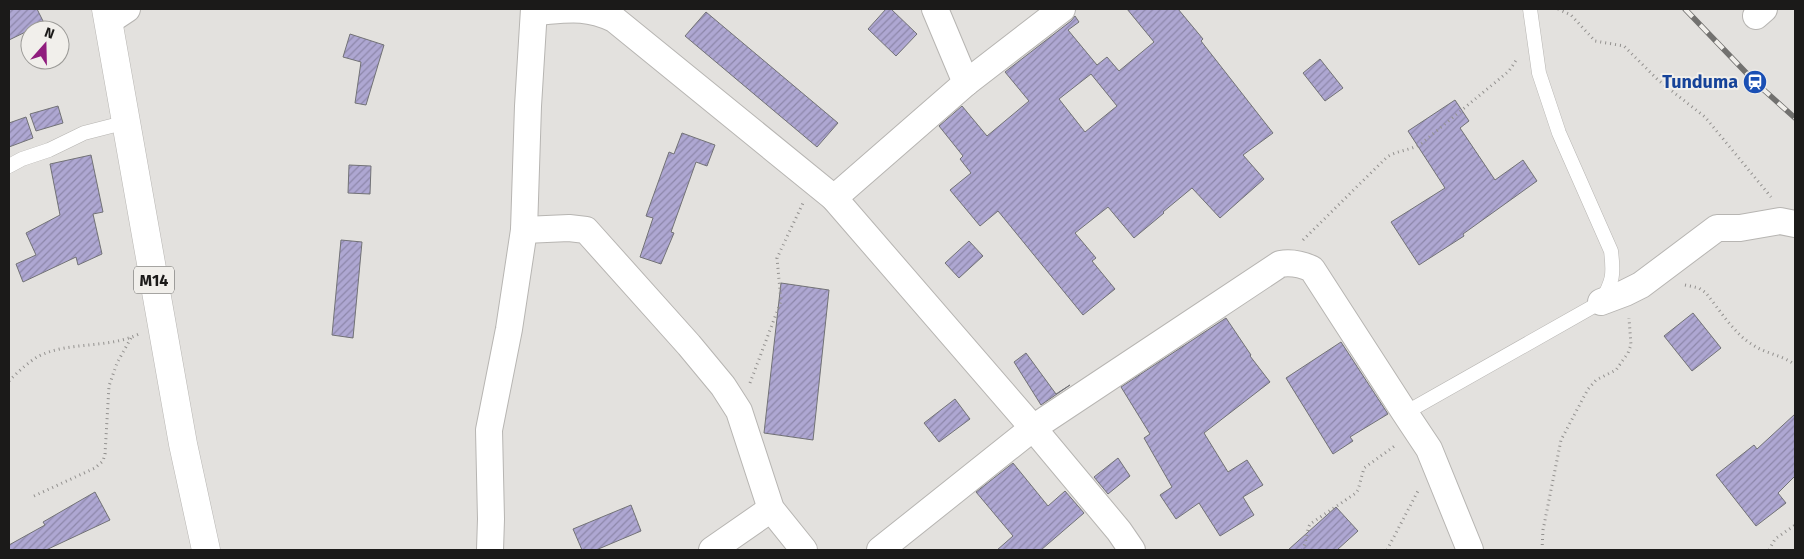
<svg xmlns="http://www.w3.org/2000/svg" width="1804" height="559" font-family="'Fira Sans',sans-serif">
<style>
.building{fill:url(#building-hatch);stroke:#727276;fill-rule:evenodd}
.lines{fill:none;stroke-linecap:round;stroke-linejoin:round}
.service-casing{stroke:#b7b5b2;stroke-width:15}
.minor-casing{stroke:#b7b5b2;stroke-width:28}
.primary-casing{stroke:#b7b5b2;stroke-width:29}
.path{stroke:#93918f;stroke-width:3;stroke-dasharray:1 4;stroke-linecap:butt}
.service{stroke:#fff;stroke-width:14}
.minor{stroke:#fff;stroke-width:26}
.primary{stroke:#fff;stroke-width:28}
.rail-casing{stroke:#72716f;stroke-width:5.5}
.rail{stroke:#f1efeb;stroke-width:4;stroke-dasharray:11;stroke-linecap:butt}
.labels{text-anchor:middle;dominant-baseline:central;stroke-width:4;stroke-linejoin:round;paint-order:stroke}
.shield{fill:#f1efeb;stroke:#5b5a58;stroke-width:1}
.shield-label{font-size:16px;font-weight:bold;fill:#1b1a19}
.transit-label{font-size:18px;font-weight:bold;fill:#164399;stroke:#f1efeb;text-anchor:end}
</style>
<defs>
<pattern id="building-hatch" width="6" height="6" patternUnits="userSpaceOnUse" patternTransform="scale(1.25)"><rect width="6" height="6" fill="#aea7d2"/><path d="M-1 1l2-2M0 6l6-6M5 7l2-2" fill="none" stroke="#8d87aa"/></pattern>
</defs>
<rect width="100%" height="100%" fill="#e3e1de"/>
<g class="building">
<path d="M9 9H37L44 23 9 40Z"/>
<path d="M886 9H891L917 34 896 56 868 29Z"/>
<path d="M1127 9H1178L1203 39 1201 41 1273 133 1243 155 1264 179 1220 218 1192 188 1163 212 1164 213 1134 238 1108 207 1075 233 1096 258 1092 261 1115 289 1083 315 998 211 980 226 950 190 971 173 960 159 963 156 939 126 962 106 987 136 1029 101 1005 72 1071 21 1075 16 1079 22 1068 30 1097 65 1107 57 1119 71 1154 42ZM1091 74 1117 106 1085 132 1059 99Z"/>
<path d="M706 12 838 123 817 147 685 36Z"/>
<path d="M350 34 384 45 366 105 355 103 361 62 343 57Z"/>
<path d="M1320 59 1343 88 1325 101 1303 73Z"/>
<path d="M1455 100 1469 121 1460 128 1495 180 1523 160 1537 181 1463 234 1464 236 1419 265 1391 222 1445 188 1408 131Z"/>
<path d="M58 106 63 123 36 131 30 114Z"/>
<path d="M26 117 33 138 9 147V123Z"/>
<path d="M682 133 715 145 707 166 696 162 671 232 674 233 661 264 640 257 653 218 646 216 669 152 674 154Z"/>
<path d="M91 155 103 212 93 214 102 254 78 265 76 257 23 282 16 264 36 255 26 233 60 215 50 164Z"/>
<path d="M349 165 371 166 370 194 348 193Z"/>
<path d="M341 240 362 242 353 338 332 335Z"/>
<path d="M969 241 983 256 959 278 945 263Z"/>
<path d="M781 283 829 290 813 440 764 433Z"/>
<path d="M1693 313 1721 348 1692 371 1664 336Z"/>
<path d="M1226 318 1251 355 1250 356 1270 382 1204 433 1228 472 1247 460 1263 485 1243 497 1254 515 1220 536 1199 503 1176 519 1160 495 1172 487 1144 438 1150 434 1121 387Z"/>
<path d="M1341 342 1388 414 1350 437 1353 441 1333 454 1286 378Z"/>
<path d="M1026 353 1056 394 1070 385 1041 405 1014 362Z"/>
<path d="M955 399 970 419 939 442 924 423Z"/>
<path d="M1795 414V476L1778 493 1786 503 1756 526 1716 475 1754 445 1757 449Z"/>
<path d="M1118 458 1130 476 1108 494 1094 477Z"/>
<path d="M1013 463 1048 506 1065 491 1084 513 1041 550H997L1013 536 976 492Z"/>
<path d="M95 492 110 520 46 550H9V545L45 525 43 522Z"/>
<path d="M631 505 641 531 596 550H582L573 529Z"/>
<path d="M1336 507 1358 531 1337 550H1288Z"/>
</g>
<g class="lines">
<g class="service-casing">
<g id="service">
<path d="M9 166 22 159 49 150 84 133 127 122"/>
<path d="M1405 413 1601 302C1613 281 1614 275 1611 251L1559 133 1539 73 1530 9"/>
</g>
</g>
<g class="minor-casing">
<g id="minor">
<path d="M935 9 966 83"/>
<path d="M534 12C566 10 584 5 614 19L834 198 1033 428 1119 531 1132 550"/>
<path d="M1756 16 1764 9"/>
<path d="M109 21 127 9"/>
<path d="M834 198 966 83 1062 9"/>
<path d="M524 230 569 228 586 230 689 345 723 386 739 411 771 509 804 550"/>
<path d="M1601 302 1625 293 1641 285 1717 228H1740L1780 221 1795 224"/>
<path d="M490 550 491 519 489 430 509 329 524 230 528 106 534 9"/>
<path d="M712 550 771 509"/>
<path d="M880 550 1033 428 1280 264C1292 262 1301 264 1312 269L1405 413 1429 449 1470 550"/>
</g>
</g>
<g class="primary-casing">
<path id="primary" d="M106 9 183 444 206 550"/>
</g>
<g class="path">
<path d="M1558 9 1571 15 1595 41 1624 46 1658 80 1705 117 1771 197"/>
<path d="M1303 240 1387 157C1398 150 1410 151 1422 143L1509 71 1517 59"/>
<path d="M1685 285 1699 288 1706 293C1719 309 1735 335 1753 345 1766 354 1783 355 1795 365"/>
<path d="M9 381C18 372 28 362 39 356 70 341 107 349 139 334"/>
<path d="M750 383 781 301 777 258 803 203"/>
<path d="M34 496 95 468 103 461 105 454 109 386 117 363 131 338"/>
<path d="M1302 550C1307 542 1306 532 1310 524L1356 493 1358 490 1364 468 1396 445"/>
<path d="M1387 550 1419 489"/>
<path d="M1542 550 1543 530 1561 440 1588 389 1596 380 1616 370 1628 353 1631 345 1629 318"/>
<path d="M1769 550 1775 539 1795 525"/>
</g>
<use href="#service" class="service"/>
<use href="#minor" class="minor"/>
<use href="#primary" class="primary"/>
<g class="rail-casing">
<path id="rail" d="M1685 9 1755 82 1795 118"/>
</g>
<use href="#rail" class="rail"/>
</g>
<defs>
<g id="station-disc" transform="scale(1.25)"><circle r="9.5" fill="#1a4fb4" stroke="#f1efeb"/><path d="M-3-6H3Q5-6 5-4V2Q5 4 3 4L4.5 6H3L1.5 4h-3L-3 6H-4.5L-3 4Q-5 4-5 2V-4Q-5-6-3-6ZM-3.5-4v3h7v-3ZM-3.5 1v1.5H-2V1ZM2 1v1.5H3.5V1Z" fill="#fff"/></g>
</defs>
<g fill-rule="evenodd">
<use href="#station-disc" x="1755" y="82"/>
</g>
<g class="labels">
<rect class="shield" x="134" y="266.5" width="40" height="27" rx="4"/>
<g class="shield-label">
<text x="154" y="280">M14</text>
</g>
<g class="transit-label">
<text x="1738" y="82">Tunduma</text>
</g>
</g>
<rect width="1804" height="559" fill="none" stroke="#1b1a19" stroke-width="20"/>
<g transform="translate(45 45) rotate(20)"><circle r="24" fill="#f1efeb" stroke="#9b9a97"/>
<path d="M0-4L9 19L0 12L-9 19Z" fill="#901d7e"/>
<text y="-8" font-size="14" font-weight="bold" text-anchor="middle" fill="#1b1a19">N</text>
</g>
</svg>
